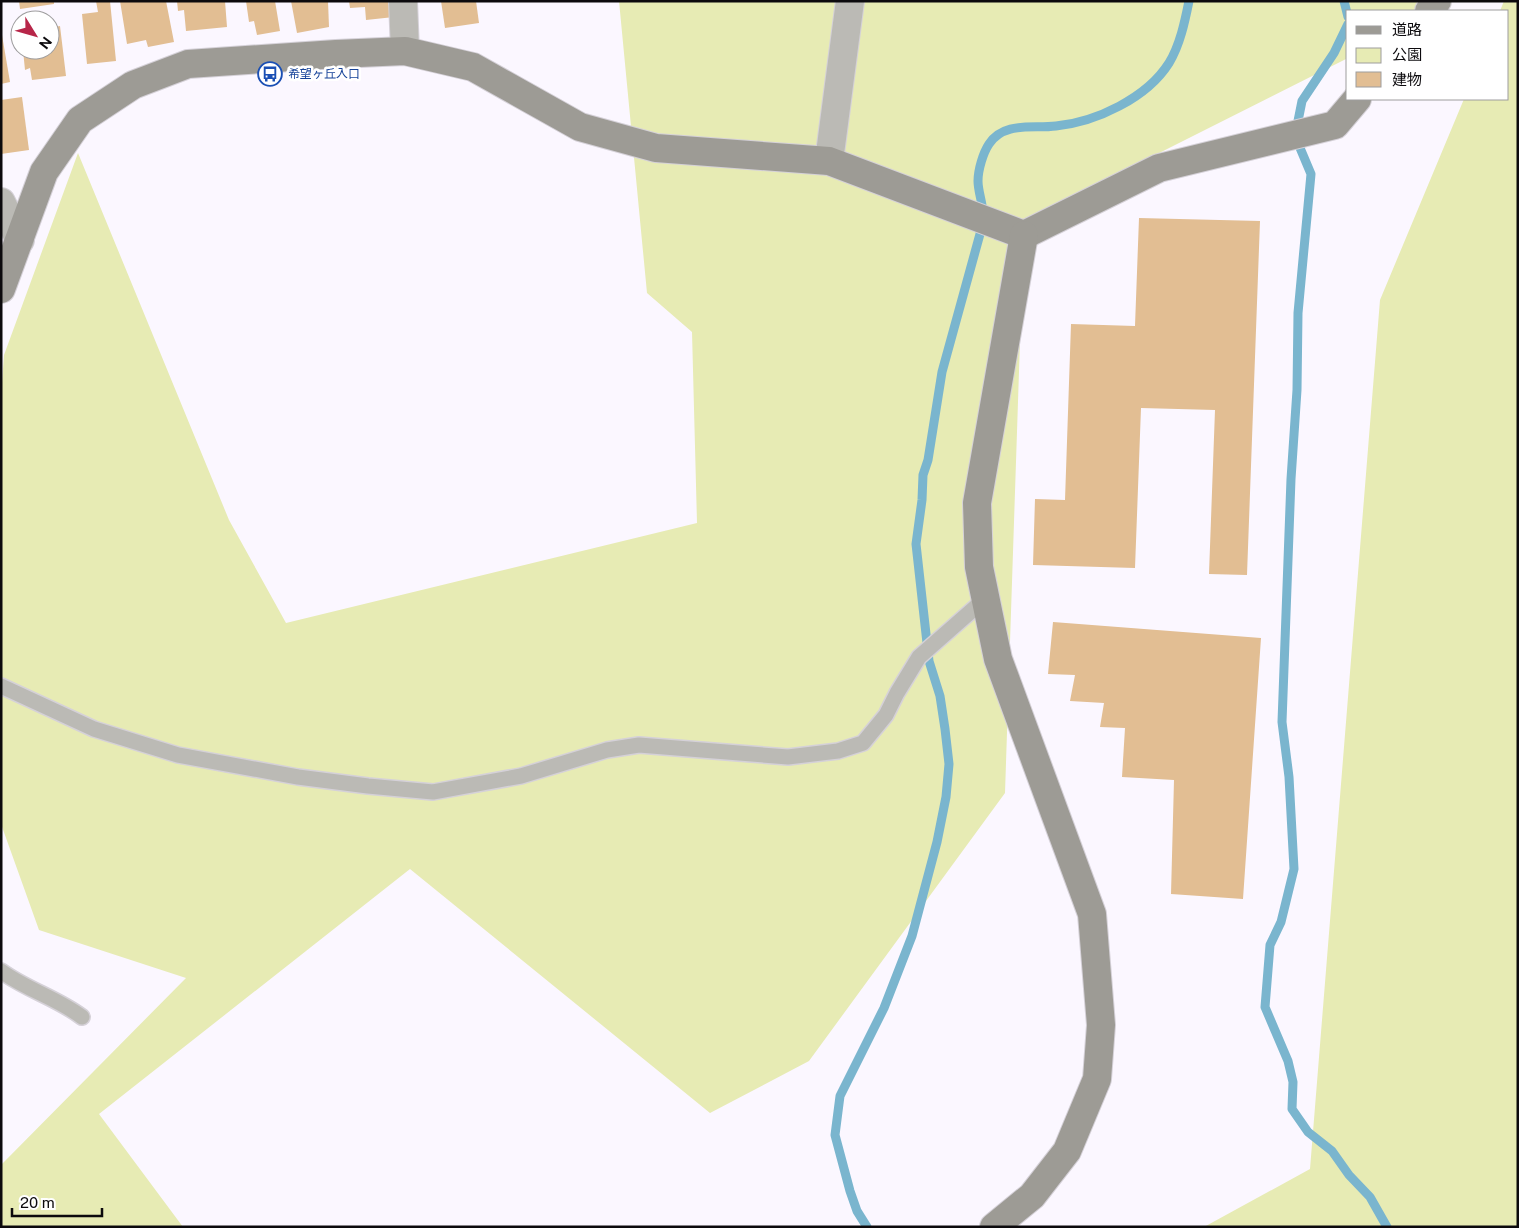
<svg xmlns="http://www.w3.org/2000/svg" width="1519" height="1228" font-family="'Public Sans','Noto Sans JP',sans-serif">
<style>
.green{fill:#e7ebb4}
.lines{fill:none;stroke-linecap:round;stroke-linejoin:round}
.stream{stroke:#7ab5ce;stroke-width:9}
.building{fill:#e2be93}
.lane-casing{stroke:#d5d1d8;stroke-width:18}
.street-casing{stroke:#d5d1d8;stroke-width:30}
.secondary-casing{stroke:#d5d1d8;stroke-width:30}
.lane{stroke:#bbbab5;stroke-width:15}
.street{stroke:#bbbab5;stroke-width:28}
.secondary{stroke:#9d9b95;stroke-width:28}
.labels{text-anchor:middle;dominant-baseline:central;stroke-width:5;stroke-linejoin:round;paint-order:stroke}
.transit-label{font-size:12px;fill:#164399;stroke:#fff;text-anchor:start}
</style>
<rect width="100%" height="100%" fill="#fbf7ff"/>
<g class="green">
<path d="M619 1H1427L1417 11H1348V58L1024 221 1005 793 809 1061 710 1113 410 869 99 1114 183 1227H1V1165L186 978 39 930 1 824V396L4 355 78 153 229 520 286 623 697 523 692 332 647 293Z"/>
<path d="M1504 1H1518V1227H1204L1310 1169 1380 300 1464 99H1508V11H1500Z"/>
</g>
<g class="lines">
<g class="stream">
<path d="M1344 1 1348 17"/>
<path d="M1348 24 1334 53 1302 101 1295 136 1311 174 1298 313 1297 390 1291 479 1282 722 1289 777 1294 869 1281 922 1270 945 1265 1007 1288 1061 1293 1082 1292 1109 1308 1132 1332 1151 1349 1175 1370 1197 1387 1227"/>
<path d="M867 1227 857 1211 850 1191 835 1135 840 1096 884 1008 912 936 937 842 946 797 949 764 945 729 940 696 929 661 916 544 922 500 923 475 928 460 942 372 980 234C981 227 982 221 983 215 983 203 978 192 978 181 978 170 983 153 989 144 1004 121 1033 129 1056 126 1096 122 1147 98 1169 63 1180 45 1185 21 1189 1"/>
</g>
</g>
<g class="building">
<path d="M19 1H54V4L20 9Z"/>
<path d="M96 1H110L116 61 87 64 82 14 98 12Z"/>
<path d="M120 1H166L174 42 148 47 146 40 127 44Z"/>
<path d="M177 1H225L227 27 186 31 184 10 178 11Z"/>
<path d="M246 1H275L280 31 257 35 254 21 249 22Z"/>
<path d="M291 1H328L329 27 297 33Z"/>
<path d="M349 1H393L394 17 366 20 365 7 350 8Z"/>
<path d="M441 1H476L479 23 445 28Z"/>
<path d="M60 26 66 76 32 80 30 68 25 70 23 50H50V28Z"/>
<path d="M2 35 10 82 1 84V36Z"/>
<path d="M22 97 29 150 1 154V100Z"/>
<path d="M1139 218 1260 221 1247 575 1209 574 1215 410 1141 408 1135 568 1033 565 1035 499 1065 500 1071 324 1135 326Z"/>
<path d="M1053 622 1261 638 1243 899 1171 894 1174 780 1122 777 1125 728 1100 727 1104 703 1070 701 1075 675 1048 674Z"/>
</g>
<g class="lines">
<g class="lane-casing">
<g id="lane">
<path d="M1 686 94 729 178 755 298 777 368 786 433 792 521 776 607 750 639 745 788 757 838 751 863 743 886 715 897 693 919 657 986 598"/>
<path d="M1 971C27 990 57 998 82 1017"/>
</g>
</g>
<g class="street-casing">
<g id="street">
<path d="M403 1 405 51"/>
<path d="M829 161 850 1"/>
<path d="M1 202 20 240"/>
</g>
</g>
<g class="secondary-casing">
<g id="secondary">
<path d="M1429 11 1437 1"/>
<path d="M1 289 44 172 80 120 133 85 188 64 336 54 405 51 473 67 580 127 656 148 829 161 1024 235 1159 168 1335 125 1357 99"/>
<path d="M994 1227 1032 1196 1067 1151 1097 1079 1101 1025 1092 914 998 659 979 567 977 503 1024 235"/>
</g>
</g>
<use href="#lane" class="lane"/>
<use href="#street" class="street"/>
<use href="#secondary" class="secondary"/>
</g>
<defs>
<g id="bus-ring" transform="scale(1.25)"><circle r="9.5" fill="#fff" stroke="#1a4fb4" stroke-width="1.5"/><path d="M-5-6H5V4H4V6H2V4H-2V6H-4V4H-5ZM-3.5-4V0h7V-4ZM-3.5 1.2v1.5H-2V1.2ZM2 1.2v1.5H3.5V1.2Z" fill="#1a4fb4"/></g>
</defs>
<g fill-rule="evenodd">
<use href="#bus-ring" x="270" y="74"/>
</g>
<g class="labels">
<g class="transit-label">
<text x="288" y="74">希望ヶ丘入口</text>
</g>
</g>
<rect width="1519" height="1228" fill="none" stroke="#0c0a0d" stroke-width="5"/>
<rect x="1346" y="10" width="162" height="90" fill="#ffffff" stroke="#9e9d9e"/>
<rect x="1356" y="26" width="25" height="8" fill="#9d9b95" stroke="#9e9d9e"/>
<text x="1392" y="35" font-size="15" fill="#0c0a0d">道路</text>
<rect x="1356" y="48" width="25" height="15" fill="#e7ebb4" stroke="#9e9d9e"/>
<text x="1392" y="60" font-size="15" fill="#0c0a0d">公園</text>
<rect x="1356" y="72" width="25" height="15" fill="#e2be93" stroke="#9e9d9e"/>
<text x="1392" y="85" font-size="15" fill="#0c0a0d">建物</text>
<g transform="translate(35 35) rotate(127)"><circle r="24" fill="#ffffff" stroke="#9e9d9e"/>
<path d="M0-4L9 19L0 12L-9 19Z" fill="#b72649"/>
<text y="-8" font-size="14" font-weight="bold" text-anchor="middle" fill="#0c0a0d">N</text>
</g>
<path d="M12 1208v8h90v-8" fill="none" stroke="#0c0a0d" stroke-width="2.5"/>
<text x="20" y="1208" font-size="15" fill="#0c0a0d" stroke="#ffffff" stroke-width="4" paint-order="stroke">20 m</text>
</svg>
